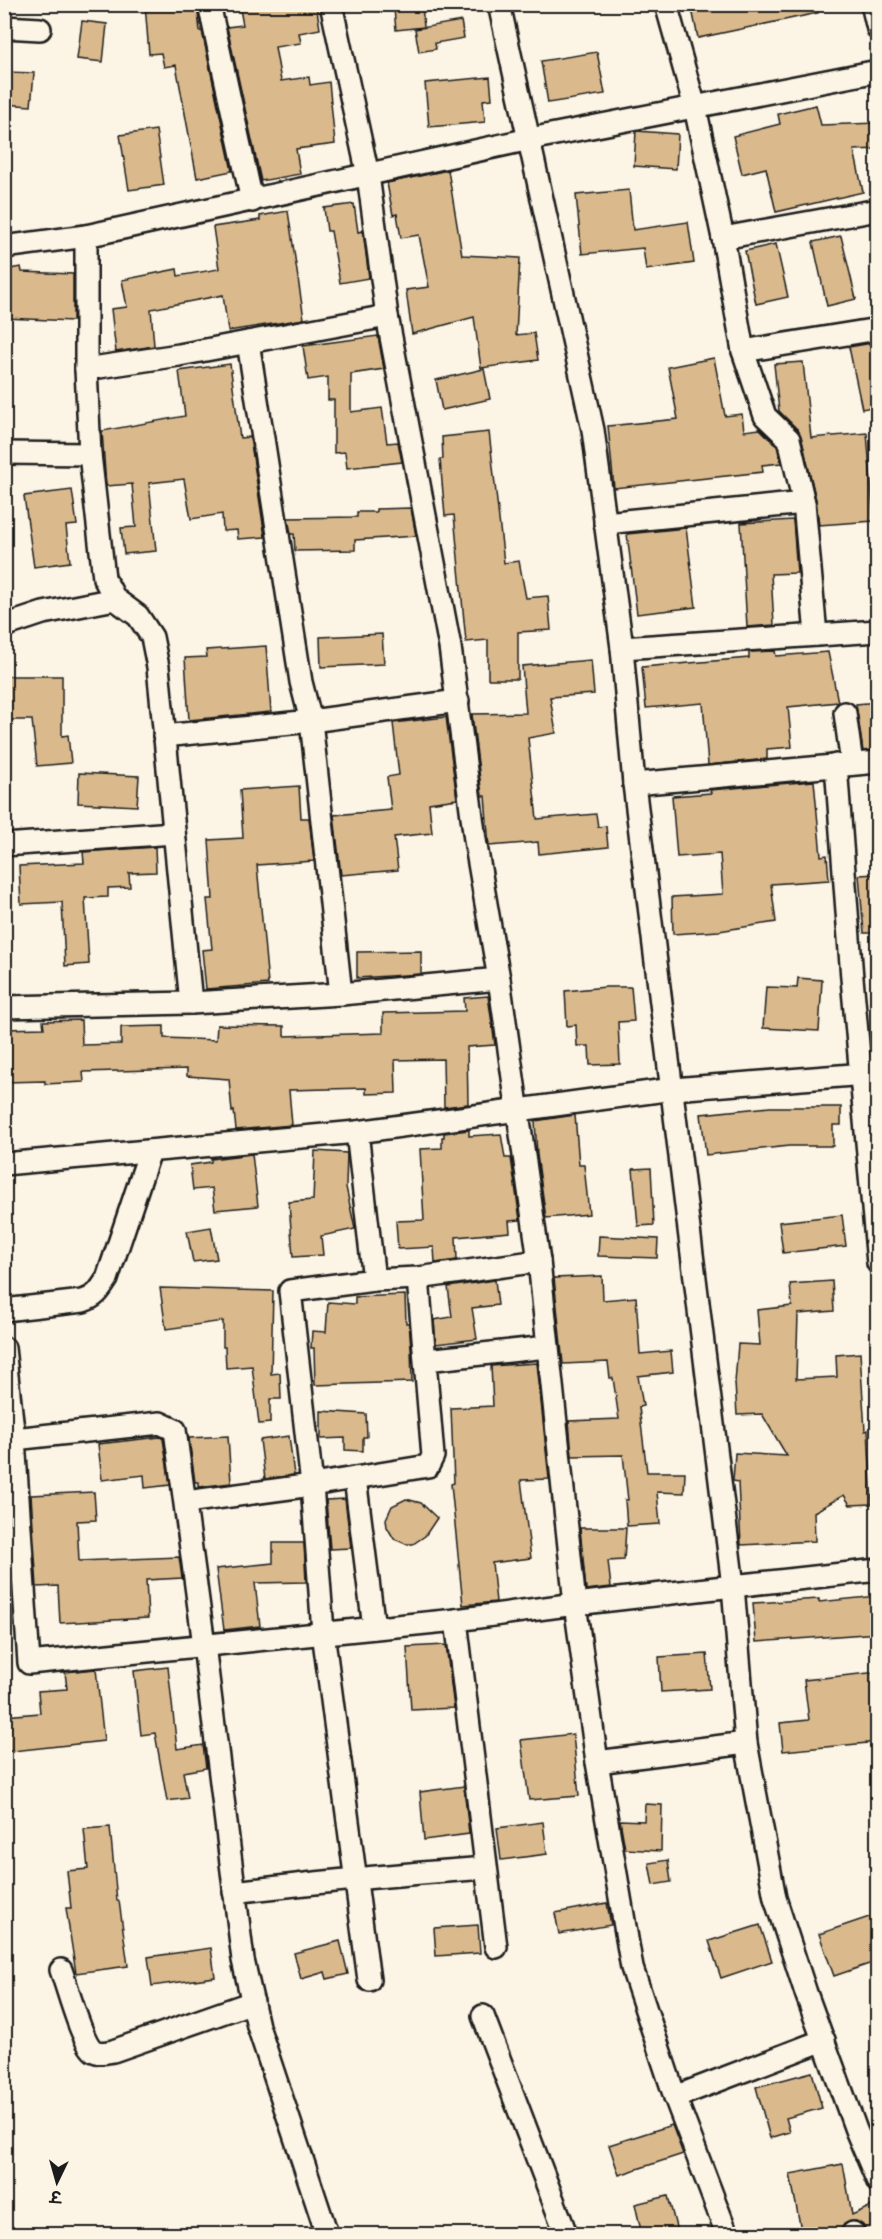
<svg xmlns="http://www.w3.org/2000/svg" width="882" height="2239" font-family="Sriracha,'Playpen Sans Deva',sans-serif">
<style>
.building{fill:#daba8d;stroke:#1c1c1c;stroke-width:1.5}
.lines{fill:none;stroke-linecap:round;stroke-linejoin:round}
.minor-casing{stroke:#1c1c1c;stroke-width:26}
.minor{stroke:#fcf5e5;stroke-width:21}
</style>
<rect width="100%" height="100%" fill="#fcf5e5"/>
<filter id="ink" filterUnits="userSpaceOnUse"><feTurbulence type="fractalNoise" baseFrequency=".0167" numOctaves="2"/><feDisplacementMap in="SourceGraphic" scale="12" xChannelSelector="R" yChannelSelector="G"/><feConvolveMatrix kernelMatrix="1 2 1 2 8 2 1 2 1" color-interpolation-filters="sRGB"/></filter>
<g filter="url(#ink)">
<g class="building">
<path d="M145 4H197L200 31H202L232 171 197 178 176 65 164 67 161 53 149 54Z"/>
<path d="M239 4H316L320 29 299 33 301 43 275 47 281 81 309 77 310 85 329 82 335 144 296 149 300 174 261 181 227 27 243 25Z"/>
<path d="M691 4H817L818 13 698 38Z"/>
<path d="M422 6 424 27 396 30 394 9Z"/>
<path d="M82 21 107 24 103 62 77 59Z"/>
<path d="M461 21 464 38 435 43 436 49 419 52 415 29Z"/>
<path d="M597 52 605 94 548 103 541 61Z"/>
<path d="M4 72 34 73 31 106 4 104Z"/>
<path d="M490 77 492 99 483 100 485 122 429 127 425 83Z"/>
<path d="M816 105 821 125 878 123V149L854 150 863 192 776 212 766 168 742 174 733 136 780 124 778 114Z"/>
<path d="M156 130 164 185 129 190 120 135Z"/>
<path d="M636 131 678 134 676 169 634 166Z"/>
<path d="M448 170 462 255 520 258 516 335 534 333 538 360 481 368 474 317 412 334 406 290 429 287 419 235 401 238 397 214 393 215 387 183Z"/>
<path d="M629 190 633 230 688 222 694 263 646 270 643 248 582 254 576 195Z"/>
<path d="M354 204 358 232 363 231 369 278 340 283 331 231H327L324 208Z"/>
<path d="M288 211 304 319 228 331 223 295 151 309 154 346 116 352 111 309 127 307 122 280 177 269 178 276 219 269 213 227 260 220V216Z"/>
<path d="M841 236 856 299 827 306 813 242Z"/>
<path d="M776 244 788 297 756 304 745 251Z"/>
<path d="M21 267 22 272 73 274V321L4 318V270Z"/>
<path d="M378 336 384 369 351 374V412L382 408 387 443 398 442 402 462 347 468 345 452 334 453V400H328V377L308 380 303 346Z"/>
<path d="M878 342V406L862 409 849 347Z"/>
<path d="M714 358 725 416 742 414 744 431 760 429 777 446 781 463 762 465 763 472 614 488 608 426 678 419 668 367Z"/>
<path d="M803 362 811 438 867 433 874 521 819 525 816 500 801 436 798 430 779 411 774 364Z"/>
<path d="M230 364 240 438 250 437 265 537 238 539 237 530 223 531 222 514 191 519 184 479 149 483 156 551 124 554 121 528 136 527 132 484 106 486 102 431 185 416 179 371Z"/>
<path d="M484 369 490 399 442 410 436 380Z"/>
<path d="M489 432 504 563 519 561 526 598 548 596 551 630 518 632V679H488V640L466 642 454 515 445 516 440 459H443L442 437Z"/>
<path d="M72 490 77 525 66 526 70 562 34 567 24 496Z"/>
<path d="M411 508 416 536 355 540V550L295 551 294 534H291L288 518 357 517V512H376V509Z"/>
<path d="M793 520 797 573 771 574 774 625 747 627 741 523Z"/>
<path d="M686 528 696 607 637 614 627 534Z"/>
<path d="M382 634 384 664 321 667 320 637Z"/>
<path d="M266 646 271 712 189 720 185 658 207 657 206 650Z"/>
<path d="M775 651 776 656 828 652 838 702 788 707 792 747 767 749V759L708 765 703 703 646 708 642 667 749 658V652Z"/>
<path d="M591 660 594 694 550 697 556 733 528 738 537 819 596 814 598 827 606 826 608 847 539 854 538 842 489 846 485 796H482L472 714 526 713 522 666Z"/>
<path d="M4 676H62V736L68 735 71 763 37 766 32 720H4Z"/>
<path d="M878 702V749L863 751 856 704Z"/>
<path d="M446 717 457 799 429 803 432 833 394 837 398 870 341 875 334 815 391 810 387 777 399 775 393 723Z"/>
<path d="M79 773 139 776 137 806 78 803Z"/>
<path d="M814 781 821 856 827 855 829 880 771 884 776 922 719 931 673 934 672 897 723 894 720 854 677 857 672 796 711 793 710 790Z"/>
<path d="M299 786 301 818H309L314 861 257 865 268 984 206 989 202 950 212 949 207 899H213L209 840 243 838 240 790Z"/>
<path d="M155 847 156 872 129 873 130 887 108 888V897L85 898 89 964 65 966 62 902 21 904 19 866 84 863 83 852Z"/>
<path d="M878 874V933H864L859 875Z"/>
<path d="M421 951V974L357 978V952Z"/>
<path d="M798 978 822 980 819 1031 763 1028 766 987 797 988Z"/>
<path d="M606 987H631L634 1021 618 1022 620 1064 590 1065 589 1046H577L576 1025 567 1026 565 991Z"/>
<path d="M488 996 495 1045 467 1047 468 1104 444 1107 443 1059 395 1060 396 1093 366 1094V1088L289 1090 292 1125 236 1130 234 1111 232 1112 229 1079 187 1076V1069L83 1072 84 1082 45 1084V1081L5 1082 4 1029 44 1028 43 1021 81 1020 82 1045 121 1044V1027L164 1026V1038L216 1040 217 1025 284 1026V1036L383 1033V1013L465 1011 464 998Z"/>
<path d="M770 1107H841V1125H833V1146H789L706 1155 701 1114Z"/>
<path d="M575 1115 579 1165H584L589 1214 546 1218 537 1155 535 1121Z"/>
<path d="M469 1130V1136L501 1134 505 1158H511L520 1220 509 1221 510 1232 456 1237 457 1260 435 1263 434 1247 398 1249 396 1221 424 1220 420 1149 442 1148V1137H444V1133Z"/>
<path d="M315 1151 347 1153 346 1187 355 1229 321 1236 323 1255 293 1257 289 1202 313 1200Z"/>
<path d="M252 1154 258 1206 215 1210 212 1188 193 1190 190 1165 211 1162V1159Z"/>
<path d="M651 1168 654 1225 638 1226 633 1169Z"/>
<path d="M842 1215 846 1246 783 1253 779 1222Z"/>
<path d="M211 1227 217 1259 193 1262 187 1231Z"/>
<path d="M599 1236 658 1239 657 1258 598 1256Z"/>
<path d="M602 1276 603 1300 636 1297 640 1354 671 1351 673 1372 638 1376 643 1406 639 1407 647 1472H685L684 1493 657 1492 660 1524 627 1526 625 1500H628L623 1455 572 1456 569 1421 619 1419 613 1378H610L608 1362 563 1364 554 1278Z"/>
<path d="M495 1280 498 1305 472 1308 477 1339 436 1344 434 1320 452 1317 448 1287Z"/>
<path d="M832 1281 834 1311 798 1314 796 1379 837 1377 836 1355 860 1353 865 1431 868 1430 872 1504 850 1505 844 1495 814 1512 815 1541 741 1545 738 1482 733 1481 735 1453 787 1456 762 1414 737 1415 735 1383 738 1344 760 1345 757 1310 792 1306 790 1284Z"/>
<path d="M160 1288 273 1291 271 1374 280 1373 281 1399H270V1423L259 1424 252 1366 226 1368 225 1347H223V1321L166 1329Z"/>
<path d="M405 1295 406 1323H409L411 1348 412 1382 315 1385 314 1348H311L312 1331 326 1332 328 1302 355 1304V1297Z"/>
<path d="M537 1363 549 1479 521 1480 531 1558 492 1563 496 1602 463 1605 451 1484 454 1483 451 1408 493 1406 491 1366Z"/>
<path d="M321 1411 366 1414 367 1437H363V1451L345 1450V1438L321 1439Z"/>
<path d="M228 1436 231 1483 198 1487V1482H195L189 1438Z"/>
<path d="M289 1436 294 1475 265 1479 260 1440Z"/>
<path d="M160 1437 163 1439 170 1485 145 1488 144 1475 102 1480 98 1444Z"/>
<path d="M94 1492 96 1520 77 1521 79 1561 179 1557 182 1578 146 1580 148 1618 60 1623 58 1586 37 1587 31 1495Z"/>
<path d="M345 1499 351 1548 330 1549 326 1500Z"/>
<path d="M406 1499 421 1503 437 1518 425 1536 413 1544H406L394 1539 387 1527 386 1519 392 1506Z"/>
<path d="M580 1528H626L624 1560 608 1561 611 1587 586 1590Z"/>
<path d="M273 1543H304L306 1582 255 1583 260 1626 224 1630 216 1569 273 1563Z"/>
<path d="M878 1596V1633L756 1642 753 1603 819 1599V1602Z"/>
<path d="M446 1645 454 1708 411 1710 407 1647Z"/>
<path d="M707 1654 710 1689 661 1692 659 1657Z"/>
<path d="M168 1667 177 1749 203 1745 206 1768 183 1772 188 1798 167 1801 155 1733 141 1735 134 1671Z"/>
<path d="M96 1669 104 1741 4 1752V1716L40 1713 38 1691 67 1689 65 1672Z"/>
<path d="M878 1672V1742L783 1751 780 1723 809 1720 804 1680Z"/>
<path d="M573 1734 579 1796 529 1800 521 1740Z"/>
<path d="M464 1786 469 1834 424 1840 420 1792Z"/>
<path d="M645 1804 662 1805 661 1851 625 1849 620 1820 644 1821Z"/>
<path d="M543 1822 547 1854 501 1860 497 1828Z"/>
<path d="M110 1827 117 1901H119L128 1966 76 1973 66 1908H71L67 1871 88 1869 84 1829Z"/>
<path d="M668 1860 671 1882 653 1885 649 1863Z"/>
<path d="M607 1903 611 1925 559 1934 555 1913Z"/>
<path d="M878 1914V1961L834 1976 819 1934Z"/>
<path d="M478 1925 480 1953 436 1956 434 1928Z"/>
<path d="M760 1925 772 1961 721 1978 709 1941Z"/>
<path d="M340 1941 348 1974 327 1979 325 1972 301 1979 294 1953Z"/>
<path d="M211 1948 215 1977 152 1986 148 1957Z"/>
<path d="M812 2072 822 2108 786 2118 790 2132 770 2138 756 2087Z"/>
<path d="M672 2125 683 2154 619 2175 609 2145Z"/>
<path d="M843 2164 852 2215 878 2203V2235H866L863 2225 856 2221 844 2224 841 2235H802L790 2174Z"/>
<path d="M668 2196 677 2231 661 2235H642L635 2204Z"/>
</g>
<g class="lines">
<g class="minor-casing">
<g id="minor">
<path d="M209 4 252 201"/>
<path d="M331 4 368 175 387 316 450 647 475 840 499 979 539 1261 575 1604 733 1586 746 1743 775 1898 806 1993 856 2130 878 2182"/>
<path d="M499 4 593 430 622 648 634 784 733 1586 878 1570"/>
<path d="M666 4 695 107 723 238 743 351 765 416 789 439 804 503 816 635"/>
<path d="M872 4 878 29"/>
<path d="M4 27 40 29"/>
<path d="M86 236V369L90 454 104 578 115 599 138 616 152 637 158 667 191 1003"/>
<path d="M723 238 878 210"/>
<path d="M4 247 86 236 530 139 878 71"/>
<path d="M248 342 301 682 311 721 341 994"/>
<path d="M743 351 878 329"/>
<path d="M86 369 179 355 387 316"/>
<path d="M4 453 90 454"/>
<path d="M605 523 804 503"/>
<path d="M4 626 43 613 115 599"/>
<path d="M622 648 878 631"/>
<path d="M845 713 852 764"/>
<path d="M164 736 311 721 458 701"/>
<path d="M836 765 852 978 878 1263"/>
<path d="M634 784 878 762"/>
<path d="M4 845 174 833"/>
<path d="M4 1007 191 1003 341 994 499 979"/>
<path d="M357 1132 374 1280"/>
<path d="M4 1164 357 1132 673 1089 878 1073"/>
<path d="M4 1310 83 1301C96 1297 100 1290 107 1279L150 1151"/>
<path d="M4 1348 14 1439 29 1663 456 1620 575 1604 597 1762 632 1968 675 2097 727 2234"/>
<path d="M426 1360 547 1347"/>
<path d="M14 1439 160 1423 175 1430 204 1645 243 1960 258 2026 327 2234"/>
<path d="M355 1478 374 1628"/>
<path d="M186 1502 312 1485 290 1291 374 1280 418 1278 539 1261"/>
<path d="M456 1620 496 1947"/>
<path d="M597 1762 746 1743"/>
<path d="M234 1892C318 1882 401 1874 486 1868"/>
<path d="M61 1970C67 1986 82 2043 94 2051 100 2054 107 2052 113 2051L253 2002"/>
<path d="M369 1980 323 1632 312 1485 428 1466 433 1456 418 1278"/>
<path d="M483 2016 566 2234"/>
<path d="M675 2097 824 2040"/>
<path d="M853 2233 854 2234"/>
</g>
</g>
<use href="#minor" class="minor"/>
</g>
</g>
<rect width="882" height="2239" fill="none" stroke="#fcf5e5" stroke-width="24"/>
<rect x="12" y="12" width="858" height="2215" fill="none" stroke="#1c1c1c" stroke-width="2" filter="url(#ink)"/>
<g transform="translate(57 2182) rotate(185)" stroke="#fcf5e5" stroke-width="4.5" paint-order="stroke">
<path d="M0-4.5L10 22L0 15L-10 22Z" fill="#1c1c1c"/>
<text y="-9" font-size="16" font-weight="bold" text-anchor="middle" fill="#1c1c1c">उ</text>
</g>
</svg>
